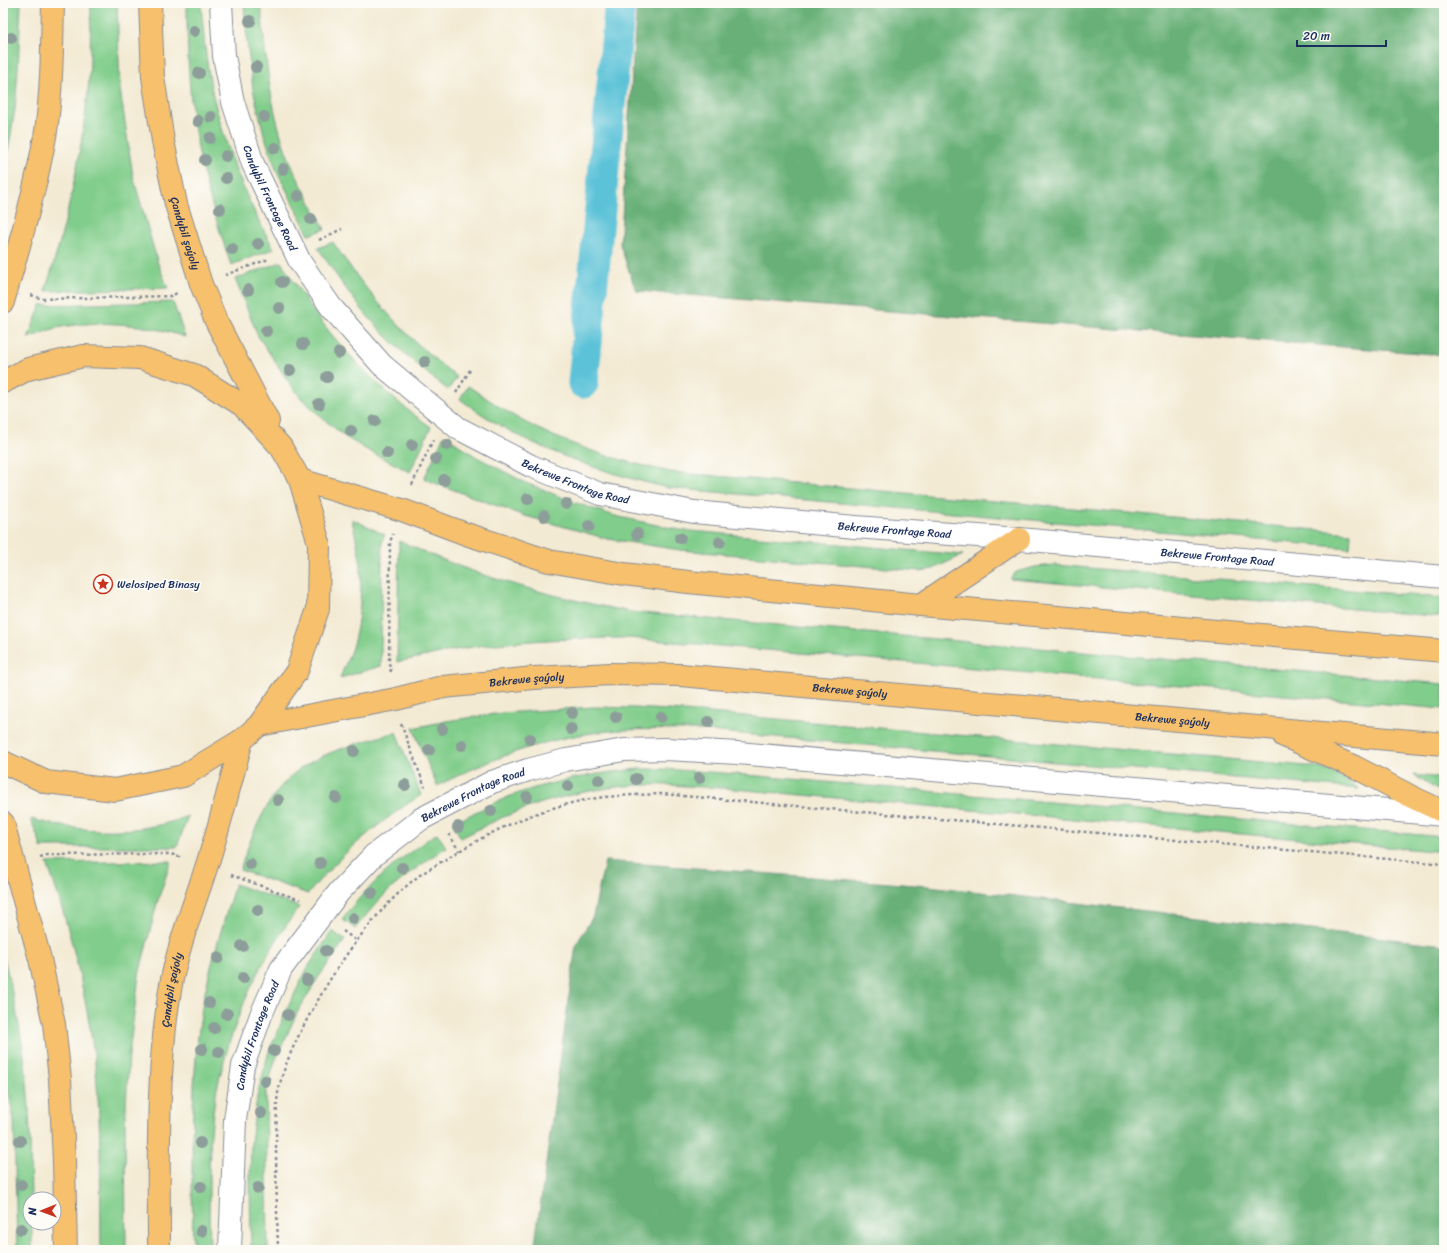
<svg xmlns="http://www.w3.org/2000/svg" width="1447" height="1253" font-family="Sriracha,sans-serif">
<style>
.green{fill:#81cd8b;stroke:#4e7e74}
.forest{fill:#68b077;stroke:#42706a}
.lines{fill:none;stroke-linecap:round;stroke-linejoin:round}
.canal{stroke:#5bc2d8;stroke-width:31}
.minor-casing{stroke:#878c98;stroke-width:24}
.major-casing{stroke:#878c98;stroke-width:24}
.path{stroke:#878c98;stroke-width:2.5;stroke-dasharray:3 3;stroke-linecap:butt}
.minor{stroke:#fff;stroke-width:22}
.major{stroke:#f7c06c;stroke-width:22}
.tree{fill:#8d9d9a}
.labels{text-anchor:middle;dominant-baseline:central;stroke-width:3.5;stroke-linejoin:round;paint-order:stroke}
.street-label{font-size:11px;fill:#1b2f5e;stroke:#fdfcf7}
.poi-label{font-size:11px;fill:#1b2f5e;stroke:#fdfcf7;text-anchor:start}
</style>
<rect width="100%" height="100%" fill="#fdfcf7"/>
<filter id="ink" filterUnits="userSpaceOnUse"><feTurbulence type="fractalNoise" baseFrequency=".025" numOctaves="2"/><feDisplacementMap in="SourceGraphic" scale="8" xChannelSelector="R" yChannelSelector="G"/><feConvolveMatrix kernelMatrix="1 2 1 2 8 2 1 2 1" color-interpolation-filters="sRGB"/></filter>
<filter id="wash" filterUnits="userSpaceOnUse"><feTurbulence type="fractalNoise" baseFrequency=".012" numOctaves="4" result="noise"/><feDisplacementMap in="SourceGraphic" scale="16" xChannelSelector="R" yChannelSelector="G"/><feGaussianBlur stdDeviation="0.9" result="paint"/><feColorMatrix in="noise" values="0 0 0 0 0 0 0 0 0 0 0 0 0 0 0 0 0 1.4 0 .05"/><feComposite in="paint" operator="in"/></filter>
<g filter="url(#wash)">
<rect width="100%" height="100%" fill="#f3ead3"/>
<g class="green">
<path d="M5 3H21L18 69 15 109 3 181V21Z"/>
<path d="M91 3H117L120 89 133 176 158 264 168 288 45 291C66 228 81 158 88 92 91 62 90 32 91 3Z"/>
<path d="M187 3H201C204 39 207 76 217 111 230 159 249 206 274 249L231 265C214 215 198 163 192 110 188 75 187 39 187 3Z"/>
<path d="M244 3H261C265 57 270 113 291 164 301 186 314 208 325 229L309 235 276 169 264 134 253 89 247 41Z"/>
<path d="M333 242C368 295 407 339 457 377L448 390C421 369 394 345 371 320 351 298 335 273 318 248Z"/>
<path d="M281 262C297 286 313 312 332 335 361 369 394 402 431 427L410 472 371 452 347 438 326 421 301 398 286 378 258 336 235 279Z"/>
<path d="M173 302 185 337C147 324 97 319 57 328 47 330 38 335 28 338L41 305Z"/>
<path d="M468 386C485 397 502 409 519 419 566 445 619 461 671 472L1351 533 1350 548 669 488C595 471 521 445 460 399Z"/>
<path d="M444 435 475 456 526 483 576 503 615 516 680 530 963 555 933 569 921 571 680 550 608 539 522 515 424 479Z"/>
<path d="M352 519 385 535 382 541 381 666 340 678C346 663 353 648 356 632 360 613 361 592 361 574 361 555 355 537 352 519Z"/>
<path d="M399 541C425 552 451 564 478 573 528 590 580 602 631 612L1444 684V709L628 638C578 638 528 640 478 646 451 650 424 657 397 662Z"/>
<path d="M1054 565 1444 598V617L1010 579 1016 572 1035 567Z"/>
<path d="M594 707 635 708 699 712 1317 767 1335 773 1359 789 697 730C665 730 632 728 600 732 542 739 488 760 437 786L413 728 446 721 501 713Z"/>
<path d="M396 732 421 795C380 821 338 856 308 894L240 870C250 839 263 805 286 781 312 753 360 743 396 732Z"/>
<path d="M640 769H663L724 773 1444 837V852L723 788C695 787 668 784 640 785 598 787 555 797 516 812 497 819 479 829 461 838L453 824C471 814 489 805 508 797 550 781 595 773 640 769Z"/>
<path d="M1413 775 1444 778V794Z"/>
<path d="M188 816 177 847H45L42 849 31 819C81 833 138 836 188 816Z"/>
<path d="M437 833 446 847C428 860 410 872 393 887 379 899 367 914 355 929L342 919C371 882 399 859 437 833Z"/>
<path d="M171 861 157 903 139 975 129 1054 125 1123 126 1250H101C100 1185 102 1118 94 1054 85 989 69 924 47 863Z"/>
<path d="M235 884 299 907C264 955 240 1003 224 1061 221 1073 217 1086 215 1099 207 1149 209 1200 210 1250H193C192 1176 190 1102 199 1028 205 979 221 932 235 884Z"/>
<path d="M332 931 345 940 318 978 297 1013 275 1061 266 1091 268 1250H251L250 1179 251 1142 257 1097 269 1051 289 1005 308 967Z"/>
<path d="M3 954C12 991 21 1028 25 1065 31 1109 30 1154 31 1199H30V1223H32V1250H17L14 1119 3 1064Z"/>
</g>
<g class="forest">
<path d="M637 3H1444V355L636 291 620 245Z"/>
<path d="M605 861 928 886 1444 945V1250H534L576 945 593 916Z"/>
</g>
<g class="lines">
<path class="canal" d="M583 383 620 3"/>
</g>
</g>
<g filter="url(#ink)">
<g class="lines">
<g class="minor-casing">
<g id="minor">
<path id="s1" d="M221 3 224 56 233 102 253 164 300 262 331 307 382 365 458 428 531 466 600 494 694 512 855 527 1019 539 1444 577"/>
<path id="s2" d="M230 1250 235 1120 243 1066 261 1015 281 969 339 892 374 855 421 819 492 782 528 770 566 760 624 750 666 749 738 753 1444 815"/>
</g>
</g>
<g class="major-casing">
<g id="major">
<path id="s3" d="M150 3 153 77 163 141 176 204 201 284 216 321 268 421"/>
<path d="M3 302C19 246 36 189 46 131 52 89 52 46 53 3"/>
<path d="M3 382 28 369 83 356 140 358 194 375 242 405 281 447 300 480 319 543 318 609 297 671 259 725 242 740 183 776 115 790 46 782 3 762"/>
<path d="M300 480 402 510 466 534 549 561 624 574 688 582 921 605 1444 651"/>
<path d="M921 605 1019 539"/>
<path id="s4" d="M259 725 396 699 443 687 534 678 611 674 680 675 1444 744"/>
<path d="M1284 736 1355 767 1412 797 1444 812"/>
<path d="M3 823 40 959 54 1024 60 1079 64 1161 66 1250"/>
<path id="s5" d="M159 1250C159 1163 156 1076 170 990 177 948 193 908 206 868 220 826 230 783 242 740"/>
</g>
</g>
<g class="path">
<path d="M319 240 342 229"/>
<path d="M225 275 269 259"/>
<path d="M31 295 42 299 171 296 177 293"/>
<path d="M456 393 470 370"/>
<path d="M412 485 433 440"/>
<path d="M391 672 389 663 390 542 393 534"/>
<path d="M401 724 425 787"/>
<path d="M449 834 459 851"/>
<path d="M40 857 47 855 171 854 182 858"/>
<path d="M231 875 300 900"/>
<path d="M343 931 357 941"/>
<path d="M278 1250C277 1212 276 1175 276 1137 277 1123 276 1107 278 1093 283 1064 302 1027 317 1002 341 958 380 905 420 875 429 869 438 864 446 859 491 831 538 808 591 799 614 795 639 795 662 794L1444 864"/>
</g>
<use href="#minor" class="minor"/>
<use href="#major" class="major"/>
</g>
<g class="tree">
<circle cx="250" cy="21" r="6"/>
<circle cx="194" cy="31" r="6"/>
<circle cx="11" cy="38" r="6"/>
<circle cx="256" cy="67" r="6"/>
<circle cx="199" cy="73" r="6"/>
<circle cx="211" cy="117" r="6"/>
<circle cx="264" cy="117" r="6"/>
<circle cx="198" cy="121" r="6"/>
<circle cx="210" cy="138" r="6"/>
<circle cx="275" cy="148" r="6"/>
<circle cx="226" cy="156" r="6"/>
<circle cx="205" cy="160" r="6"/>
<circle cx="283" cy="169" r="6"/>
<circle cx="226" cy="178" r="6"/>
<circle cx="298" cy="196" r="6"/>
<circle cx="220" cy="209" r="6"/>
<circle cx="311" cy="219" r="6"/>
<circle cx="258" cy="244" r="6"/>
<circle cx="232" cy="249" r="6"/>
<circle cx="282" cy="282" r="6"/>
<circle cx="248" cy="290" r="6"/>
<circle cx="279" cy="308" r="6"/>
<circle cx="266" cy="331" r="6"/>
<circle cx="303" cy="344" r="6"/>
<circle cx="339" cy="353" r="6"/>
<circle cx="425" cy="362" r="6"/>
<circle cx="290" cy="370" r="6"/>
<circle cx="327" cy="377" r="6"/>
<circle cx="319" cy="404" r="6"/>
<circle cx="375" cy="421" r="6"/>
<circle cx="351" cy="431" r="6"/>
<circle cx="412" cy="445" r="6"/>
<circle cx="447" cy="445" r="6"/>
<circle cx="387" cy="453" r="6"/>
<circle cx="436" cy="459" r="6"/>
<circle cx="444" cy="480" r="6"/>
<circle cx="528" cy="499" r="6"/>
<circle cx="566" cy="504" r="6"/>
<circle cx="544" cy="516" r="6"/>
<circle cx="589" cy="526" r="6"/>
<circle cx="637" cy="534" r="6"/>
<circle cx="680" cy="538" r="6"/>
<circle cx="720" cy="542" r="6"/>
<circle cx="572" cy="713" r="6"/>
<circle cx="616" cy="717" r="6"/>
<circle cx="661" cy="717" r="6"/>
<circle cx="708" cy="722" r="6"/>
<circle cx="442" cy="729" r="6"/>
<circle cx="571" cy="729" r="6"/>
<circle cx="530" cy="739" r="6"/>
<circle cx="462" cy="745" r="6"/>
<circle cx="429" cy="750" r="6"/>
<circle cx="354" cy="751" r="6"/>
<circle cx="699" cy="778" r="6"/>
<circle cx="636" cy="779" r="6"/>
<circle cx="599" cy="780" r="6"/>
<circle cx="405" cy="785" r="6"/>
<circle cx="568" cy="786" r="6"/>
<circle cx="527" cy="797" r="6"/>
<circle cx="336" cy="798" r="6"/>
<circle cx="278" cy="800" r="6"/>
<circle cx="491" cy="811" r="6"/>
<circle cx="458" cy="827" r="6"/>
<circle cx="320" cy="863" r="6"/>
<circle cx="250" cy="864" r="6"/>
<circle cx="402" cy="868" r="6"/>
<circle cx="372" cy="893" r="6"/>
<circle cx="258" cy="910" r="6"/>
<circle cx="353" cy="918" r="6"/>
<circle cx="242" cy="946" r="6"/>
<circle cx="326" cy="951" r="6"/>
<circle cx="218" cy="958" r="6"/>
<circle cx="243" cy="978" r="6"/>
<circle cx="307" cy="980" r="6"/>
<circle cx="209" cy="1003" r="6"/>
<circle cx="227" cy="1014" r="6"/>
<circle cx="288" cy="1015" r="6"/>
<circle cx="214" cy="1028" r="6"/>
<circle cx="202" cy="1049" r="6"/>
<circle cx="274" cy="1051" r="6"/>
<circle cx="219" cy="1052" r="6"/>
<circle cx="265" cy="1081" r="6"/>
<circle cx="261" cy="1113" r="6"/>
<circle cx="20" cy="1141" r="6"/>
<circle cx="200" cy="1143" r="6"/>
<circle cx="21" cy="1185" r="6"/>
<circle cx="201" cy="1187" r="6"/>
<circle cx="258" cy="1188" r="6"/>
<circle cx="21" cy="1229" r="6"/>
<circle cx="201" cy="1231" r="6"/>
</g>
</g>
<defs>
<g id="sight-ring" transform="scale(1)"><circle r="9.5" fill="#fdfcf7" stroke="#c8321e" stroke-width="1.5"/><path d="M0-6L1.8-2.2L6-1.7L2.9 1.2L3.7 5.4L0 3.3L-3.7 5.4L-2.9 1.2L-6-1.7L-1.8-2.2Z" fill="#c8321e"/></g>
</defs>
<g fill-rule="evenodd">
<use href="#sight-ring" x="103" y="584"/>
</g>
<g class="labels">
<g class="street-label">
<text stroke="none"><textPath href="#s1" startOffset="203">Candybil Frontage Road</textPath></text>
<text stroke="none"><textPath href="#s3" startOffset="234">Çandybil şaýoly</textPath></text>
<text stroke="none"><textPath href="#s1" startOffset="634">Bekrewe Frontage Road</textPath></text>
<text stroke="none"><textPath href="#s1" startOffset="958">Bekrewe Frontage Road</textPath></text>
<text stroke="none"><textPath href="#s1" startOffset="1282">Bekrewe Frontage Road</textPath></text>
<text stroke="none"><textPath href="#s4" startOffset="272">Bekrewe şaýoly</textPath></text>
<text stroke="none"><textPath href="#s4" startOffset="596">Bekrewe şaýoly</textPath></text>
<text stroke="none"><textPath href="#s4" startOffset="920">Bekrewe şaýoly</textPath></text>
<text stroke="none"><textPath href="#s2" startOffset="553">Bekrewe Frontage Road</textPath></text>
<text stroke="none"><textPath href="#s5" startOffset="261">Çandybil şaýoly</textPath></text>
<text stroke="none"><textPath href="#s2" startOffset="218">Candybil Frontage Road</textPath></text>
</g>
<g class="poi-label">
<text x="117" y="584">Welosiped Binasy</text>
</g>
</g>
<rect width="1447" height="1253" fill="none" stroke="#fdfcf7" stroke-width="16"/>
<g transform="translate(42 1211) rotate(269)"><circle r="19" fill="#fdfcf7" stroke="#a3aaba"/>
<path d="M0-3L7 15L0 10L-7 15Z" fill="#c8321e"/>
<text y="-6" font-size="11" font-weight="bold" text-anchor="middle" fill="#1b2f5e">N</text>
</g>
<path d="M1297 40v6h89v-6" fill="none" stroke="#1b2f5e" stroke-width="2"/>
<text x="1303" y="40" font-size="12" fill="#1b2f5e" stroke="#fdfcf7" stroke-width="3" paint-order="stroke">20 m</text>
</svg>
